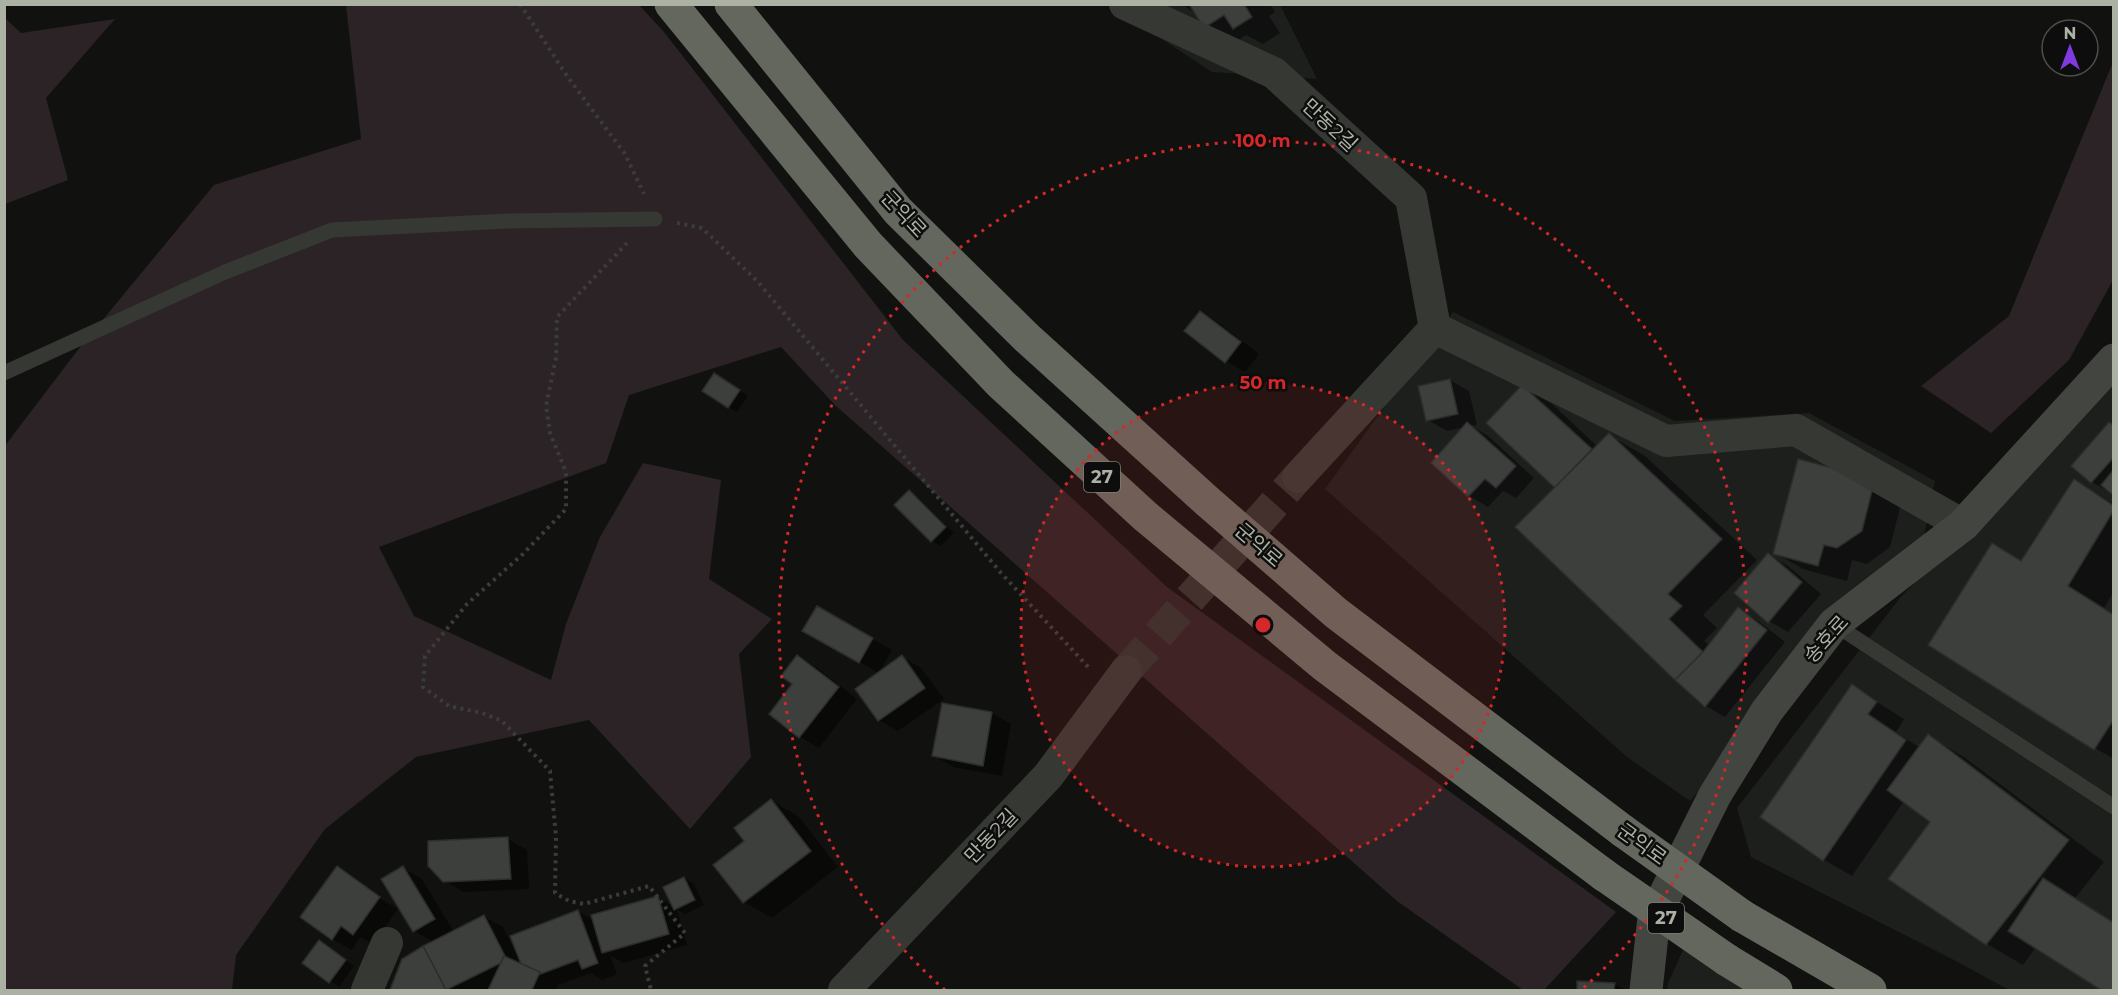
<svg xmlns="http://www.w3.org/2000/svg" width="2118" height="995" font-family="Montserrat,'Noto Sans KR',sans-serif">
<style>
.built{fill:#1d1f1d}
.green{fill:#2b2325}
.shadow{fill:#0007}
.building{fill:#3c3f3b;stroke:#2b2e2b;stroke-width:1.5}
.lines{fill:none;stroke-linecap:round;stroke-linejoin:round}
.street-tunnel{stroke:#30322d;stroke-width:32;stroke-dasharray:32 16;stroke-linecap:butt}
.path{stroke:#3b3d38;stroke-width:4;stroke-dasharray:3 4.5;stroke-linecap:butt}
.lane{stroke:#363834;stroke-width:15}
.street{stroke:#363834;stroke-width:32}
.secondary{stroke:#434640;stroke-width:33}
.highway{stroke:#63675e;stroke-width:33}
.highway-bridge{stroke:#63675e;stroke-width:33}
.ring{fill:none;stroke:#d62828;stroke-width:3;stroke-dasharray:3 6}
.labels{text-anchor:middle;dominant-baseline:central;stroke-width:5;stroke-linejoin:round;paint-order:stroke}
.shield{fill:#0c0d0c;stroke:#7b8076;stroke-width:1.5}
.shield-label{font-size:18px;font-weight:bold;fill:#abb1a3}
.street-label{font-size:20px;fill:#abb1a3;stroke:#0c0d0c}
.centre{fill:#d62828;stroke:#0c0d0c;stroke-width:3}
.ring-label{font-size:18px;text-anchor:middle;font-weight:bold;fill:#d62828;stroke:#0c0d0c;stroke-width:5;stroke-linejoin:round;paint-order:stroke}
</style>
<rect width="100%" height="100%" fill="#111210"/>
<g class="built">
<path d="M1110 5H1280L1317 79 1212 72Z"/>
<path d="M1453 312 1675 421 1809 413 1935 481 1924 536 1690 801 1627 757 1325 489Z"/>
<path d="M2113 375V990H2009L1954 960 1751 857 1737 808 1900 598Z"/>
<path d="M1685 946 1750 990H1667L1668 983Z"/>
</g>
<g class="green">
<path d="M346 5H639L664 32 903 340 1167 587 1616 912 1544 990H1523L1397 901 835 405 781 347 629 395 606 463 379 547 414 616 551 680 566 624 600 537 643 463 721 480 709 579 772 619 739 654 751 757 690 829 589 720 416 757 325 829 236 955 232 990H5L4 447 77 351 214 185 361 139Z"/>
<path d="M5 18 21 33 115 19 46 98 68 180 5 204Z"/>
<path d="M2113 62V280L2069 360 1991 433 1921 386 2009 316Z"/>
</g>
<g class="shadow">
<path d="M1181 4H1270L1275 12 1269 16 1280 33 1263 44 1246 35 1233 43 1205 26 1194 12Z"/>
<path d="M1201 312 1220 324 1259 354 1245 372 1226 361Z"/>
<path d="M724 380 748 396 737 412 728 407Z"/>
<path d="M1450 380 1469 391 1477 425 1471 426 1487 435 1534 478 1516 498 1503 491 1488 507 1469 496 1465 427 1447 431 1428 420Z"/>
<path d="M1523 387 1551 403 1598 447 1609 435 1645 456 1757 560 1703 615 1717 628 1704 641 1710 646 1738 609 1757 620 1785 642 1725 717 1706 706 1557 487Z"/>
<path d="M2114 426V494L2092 482 2073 466Z"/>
<path d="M1799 461 1903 496 1890 547 1867 564 1852 560 1847 581 1803 569 1775 553Z"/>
<path d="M2074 481 2114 504V591L2104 608 2114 614V759L2095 748 2022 562Z"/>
<path d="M909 492 919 498 954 533 941 546 932 541Z"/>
<path d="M1768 555 1788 566 1821 594 1788 632 1769 621Z"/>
<path d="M817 608 892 650 879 673 804 630Z"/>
<path d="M798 657 817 668 857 699 819 748 800 737 794 684Z"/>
<path d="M902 657 921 668 944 699 898 731 879 720Z"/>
<path d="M1852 686 1904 719 1896 732 1920 748 1928 736 1964 757 2104 862 2075 898 2114 923V990H2103L2036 947 2023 965 1987 944 1932 821 1904 801 1852 876 1824 860Z"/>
<path d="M943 704 992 713 1011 724 1002 776 953 767 933 755Z"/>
<path d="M771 800 799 817 838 867 772 918 744 902 746 841Z"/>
<path d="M508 839 527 850 529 889 464 892 444 881Z"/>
<path d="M337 868 376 893 374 892 372 894 398 909 373 944 360 937 352 950 332 939Z"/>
<path d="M403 868 422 879 454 932 483 916 503 927 516 953 578 911 595 921 657 897 675 907 684 878 694 884 704 905 685 914 677 910 687 945 623 963 610 955 617 974 602 980 591 973 558 985 556 990H490L491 989 487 990H391L403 960 433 942 414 931 383 879Z"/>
<path d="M328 947 354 966 339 987 304 963Z"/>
<path d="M1579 982 1614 984 1625 990H1578Z"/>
</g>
<g class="building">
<path d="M1189 4H1244L1252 17 1233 29 1224 15 1204 28Z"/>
<path d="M1200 311 1241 342 1225 363 1184 331Z"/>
<path d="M714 373 740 390 728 408 702 391Z"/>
<path d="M1450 379 1458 414 1426 421 1418 386Z"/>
<path d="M1522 385 1592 449 1555 488 1486 423Z"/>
<path d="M1467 422 1516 466 1496 488 1485 479 1468 497 1431 463Z"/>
<path d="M2109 422 2114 426V457L2091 483 2071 466Z"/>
<path d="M1609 433 1722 539 1668 594 1682 606 1669 619 1703 652 1675 680 1515 527Z"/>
<path d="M1798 459 1875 479 1862 531 1837 548 1824 545 1818 566 1773 554Z"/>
<path d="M2114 469V496L2101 485Z"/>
<path d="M2074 479 2114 506V510L2068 586 2114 615V719L2094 750 1928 645 1992 543 2021 561Z"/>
<path d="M909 490 946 527 931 542 894 505Z"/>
<path d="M1768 553 1802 582 1768 623 1734 593Z"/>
<path d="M817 606 873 638 859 663 802 631Z"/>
<path d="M1738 607 1767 630 1705 707 1675 680 1703 652Z"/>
<path d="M797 655 839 687 799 738 769 714 792 684 781 676Z"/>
<path d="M902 655 925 688 878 721 855 689Z"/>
<path d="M1852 684 1877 702 1868 714 1906 740 1823 861 1760 817Z"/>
<path d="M942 703 992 712 983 766 932 756Z"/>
<path d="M1928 734 2069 840 1986 945 1888 879 1930 822 1887 790Z"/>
<path d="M771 799 811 851 743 903 713 865 744 841 734 828Z"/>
<path d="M508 837 511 879 443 882 428 866V841Z"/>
<path d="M337 866 380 897 353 935 341 926 332 940 300 917Z"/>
<path d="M403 866 435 919 413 932 381 879Z"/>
<path d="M684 877 695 900 674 910 663 887Z"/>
<path d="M2043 878 2114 923V990H2101L2008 931Z"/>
<path d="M658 896 669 934 602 953 591 915Z"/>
<path d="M578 910 598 963 582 969 578 960 527 979 510 936Z"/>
<path d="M484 915 507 960 446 990 423 946Z"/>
<path d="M319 940 346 960 329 983 302 963Z"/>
<path d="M423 946 446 990H390L402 959Z"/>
<path d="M504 956 540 972 532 990H488Z"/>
<path d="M1577 981 1615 983 1614 990H1577Z"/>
</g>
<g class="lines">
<path class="street-tunnel" d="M1126 671 1298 477"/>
<g class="path">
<path d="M520 4 567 76 625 154 644 194"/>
<path d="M677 223 702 228 758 282 1001 573 1090 669"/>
<path d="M627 243 557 317 556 358 546 406 550 433 566 472V509L523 554 467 604 425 656 423 687 449 706 482 713 502 721 550 771 556 837 555 893 569 901 584 904 649 886 685 933 645 966 651 990"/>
</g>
<g class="lane">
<path d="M4 373 225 272 332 230 508 221 655 219"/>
<path d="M1834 624 2114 807"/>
</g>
<g class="street">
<path d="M1125 4 1274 73 1411 198 1435 328"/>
<path d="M1298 477 1435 328 1666 441 1796 430 1963 525"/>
<path d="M367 990 387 943"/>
<path d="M844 990 1048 776 1126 671"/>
</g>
<path class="secondary" d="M1646 990 1654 917 1715 795 1767 711 1834 624 1963 525 2114 360"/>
<g class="highway">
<path d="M671 4 868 245 1001 384 1145 516 1325 666 1604 875"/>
<path d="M731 4 898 211 1027 338 1207 501 1336 613 1623 831"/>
<path d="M1742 916 1870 990"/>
<path d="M1727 960 1776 990"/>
</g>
<g class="highway-bridge">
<path d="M1623 831 1742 916"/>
<path d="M1604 875 1727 960"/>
</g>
</g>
<circle cx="1263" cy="625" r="242" fill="#d62828" fill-opacity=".12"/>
<g class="ring">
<circle cx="1263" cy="625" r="242"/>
<path d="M945 990A484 484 0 1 1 1581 990"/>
</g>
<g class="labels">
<g class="shield">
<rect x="1084" y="462" width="36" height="30" rx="4.5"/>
<rect x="1648" y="903" width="36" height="30" rx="4.5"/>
</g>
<g class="shield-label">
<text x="1102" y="477">27</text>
<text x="1666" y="918">27</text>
</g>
<g class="street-label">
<text transform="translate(1330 125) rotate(43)">만동2길</text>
<text transform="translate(904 214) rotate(47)">군익로</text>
<text transform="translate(1259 545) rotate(41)">군익로</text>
<text transform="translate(1826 639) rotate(-48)">송호로</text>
<text transform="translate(991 836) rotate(-46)">만동2길</text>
<text transform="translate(1642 844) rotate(36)">군익로</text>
</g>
</g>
<circle cx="1263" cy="625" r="9" class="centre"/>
<g class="ring-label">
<text x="1263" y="147">100 m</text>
<text x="1263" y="389">50 m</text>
</g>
<rect width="2118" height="995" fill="none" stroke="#abb1a3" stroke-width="12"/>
<g transform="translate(2070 48)"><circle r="28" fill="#0c0d0c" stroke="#4c4f48" stroke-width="1.5"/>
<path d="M0-4.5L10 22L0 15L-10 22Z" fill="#803ae0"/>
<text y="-9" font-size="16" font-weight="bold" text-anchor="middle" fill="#abb1a3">N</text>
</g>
</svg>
